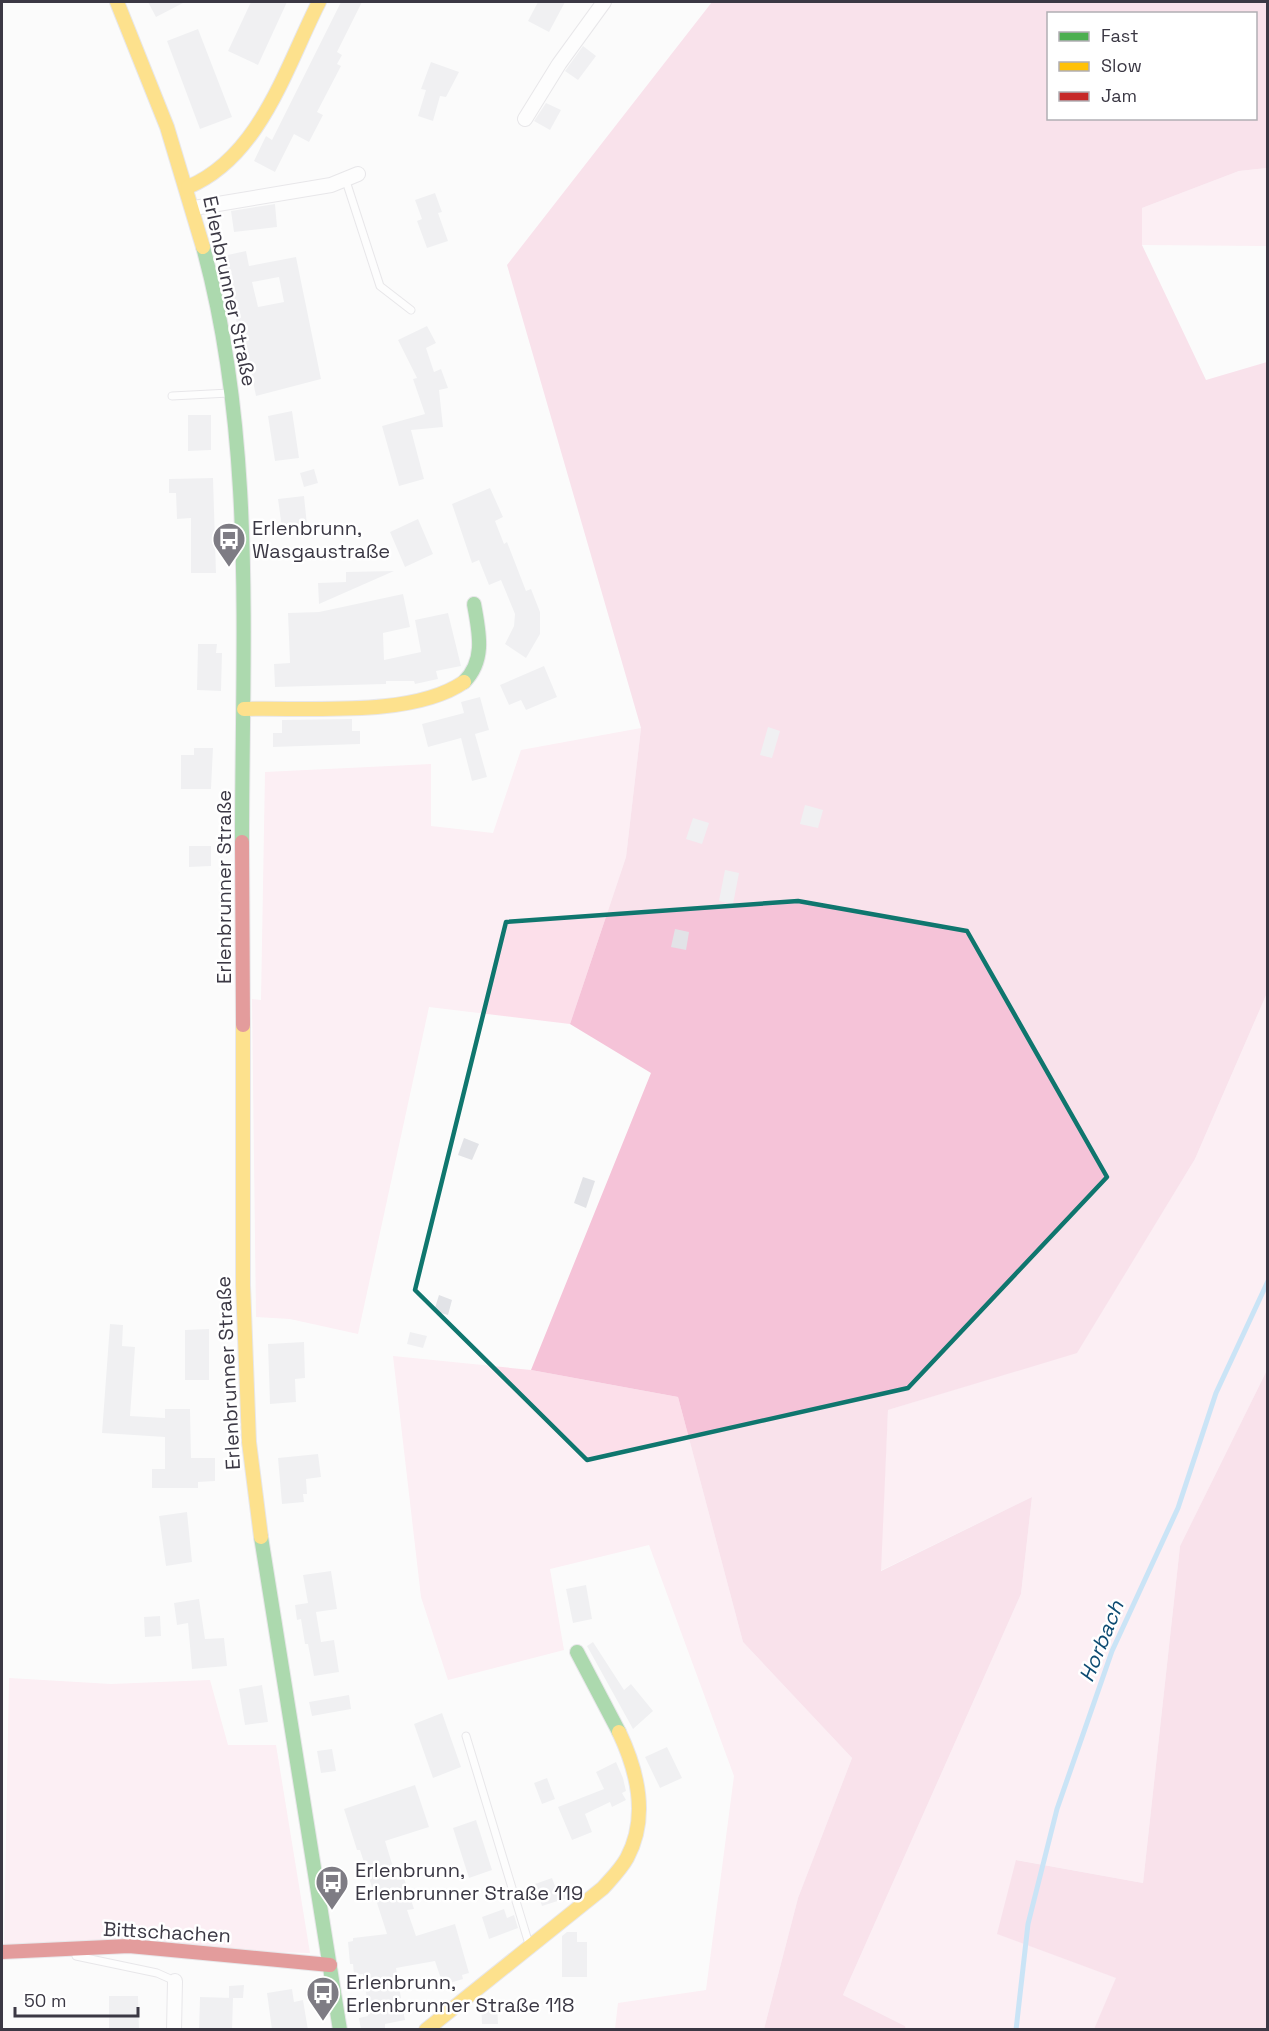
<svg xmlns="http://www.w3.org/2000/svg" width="1269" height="2031" font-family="'Space Grotesk',sans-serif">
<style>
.green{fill:#fcdfea}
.forest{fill:#f5c3d8;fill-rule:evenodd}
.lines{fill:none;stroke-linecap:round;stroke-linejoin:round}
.stream{stroke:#8fc7f0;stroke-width:5}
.building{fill:#e2e3e7;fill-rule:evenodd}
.lane-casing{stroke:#d0ced4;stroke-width:9}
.street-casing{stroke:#d0ced4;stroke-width:16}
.fast-casing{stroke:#d0ced4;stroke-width:16}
.slow-casing{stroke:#d0ced4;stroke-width:16}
.jam-casing{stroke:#d0ced4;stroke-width:16}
.lane{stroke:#fefefe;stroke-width:7}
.street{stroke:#fefefe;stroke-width:14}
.fast{stroke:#4caf50;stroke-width:14}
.slow{stroke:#ffc107;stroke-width:14}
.jam{stroke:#c62828;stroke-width:14}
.marked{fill:none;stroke:#0f766e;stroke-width:4.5;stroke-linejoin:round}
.labels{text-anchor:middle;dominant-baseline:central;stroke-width:5;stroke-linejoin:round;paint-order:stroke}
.street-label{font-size:20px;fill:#3b3844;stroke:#fff}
.poi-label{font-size:20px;fill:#3b3844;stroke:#fff;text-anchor:start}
.water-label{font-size:21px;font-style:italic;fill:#0d4b72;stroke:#fff}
</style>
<rect width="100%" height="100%" fill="#fbfbfb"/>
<g class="green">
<path d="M1267 168V246L1142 245V208L1239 171Z"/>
<path d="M641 728 626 857 570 1024 429 1007 358 1334 290 1319 256 1317 252 999 261 1000 265 772 431 764V826L493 833 521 750Z"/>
<path d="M1267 993V1370L1180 1546 1143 1883 1017 1860 998 1934 1117 1978 1094 2029H906L905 2026 843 1995 1021 1594 1032 1497 880 1571 888 1410 1077 1352 1195 1159Z"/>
<path d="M393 1356 531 1370 678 1397 743 1642 852 1758 798 1898 764 2029H615L618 2003 706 1990 734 1776 649 1545 550 1569 564 1650 448 1680 421 1597Z"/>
<path d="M9 1678 111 1684 210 1680 228 1745H276L310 1953 4 1945Z"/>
</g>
<g class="forest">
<path d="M712 2H1267V168L1239 171 1142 208V245L1206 380 1267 362V993L1195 1159 1077 1353 888 1410 881 1571 1032 1497 1021 1594 843 1995 905 2026 906 2029H764L798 1898 852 1758 743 1642 678 1397 531 1370 651 1073 570 1024 626 857 641 728 507 265ZM1048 14H1256V118H1048Z"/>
<path d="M1267 1370V2029H1094L1116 1978 997 1934 1016 1860 1143 1883 1180 1546Z"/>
</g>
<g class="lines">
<path class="stream" d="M1016 2030 1028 1924 1057 1809 1112 1651 1178 1508 1216 1393 1268 1281"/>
</g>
<g class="building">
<path d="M148 2H185L156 17Z"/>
<path d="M251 2H287L258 65 228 51Z"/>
<path d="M341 2H362L337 52 342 55 337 64 341 66 317 112 323 115 309 142 294 134 275 172 254 161 266 136 272 140Z"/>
<path d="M538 2H565L549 32 528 21Z"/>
<path d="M198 29 232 117 200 129 167 41Z"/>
<path d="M583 46 596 56 578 80 565 71Z"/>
<path d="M431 62 459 72 446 97 440 96 433 121 418 116 426 90 421 89Z"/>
<path d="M546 103 561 110 550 130 534 121Z"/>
<path d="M435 193 442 212 438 213 448 241 427 248 417 221 422 219 415 200Z"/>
<path d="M275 204 277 227 234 232 231 211Z"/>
<path d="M246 251 249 266 296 257 321 379 256 396 250 367 246 368 223 256ZM279 277 284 302 258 307 252 282Z"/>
<path d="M427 326 436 343 426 348 434 372 441 369 448 388 439 390 443 427 411 430 424 479 399 486 382 426 425 414 413 379 417 378 398 340Z"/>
<path d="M292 411 299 458 275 461 268 416Z"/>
<path d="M188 415H211V450L188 451Z"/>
<path d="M314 469 318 483 304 487 300 473Z"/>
<path d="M213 478 216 573H191V518L177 519 176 493H169V479Z"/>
<path d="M490 488 503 517 495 521 504 544 507 542 526 591 531 589 540 612V634L526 658 505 644 514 626 515 614 501 580 489 585 479 560 472 563 452 504Z"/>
<path d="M304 496 307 525 282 528 278 499Z"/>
<path d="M418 519 433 554 405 567 390 532Z"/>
<path d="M394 571 319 604 318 583 346 582V572Z"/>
<path d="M403 594 410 627 383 633 384 660 421 652 415 620 448 613 461 666 436 671 438 679 415 684 414 681H386V684L275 687 274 664 290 663 288 613 319 612Z"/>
<path d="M198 644H217L216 653H222L221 691 197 690Z"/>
<path d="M544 666 557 697 526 710 521 700 509 705 500 685Z"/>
<path d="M480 697 489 730 475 734 487 777 472 781 461 738 428 747 422 724 464 713 461 702Z"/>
<path d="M352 719V731H360V744L273 747V733H282V720Z"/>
<path d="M768 727 780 731 772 758 760 755Z"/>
<path d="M194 748H213L211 789H181V755H194Z"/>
<path d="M805 805 823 810 818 828 800 824Z"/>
<path d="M693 818 709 823 702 844 686 839Z"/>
<path d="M189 846H211V866L189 867Z"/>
<path d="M725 870 739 873 733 904 719 901Z"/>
<path d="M675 929 689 932 686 950 671 947Z"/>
<path d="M464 1138 479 1144 472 1160 458 1155Z"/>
<path d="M583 1177 595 1181 586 1208 574 1203Z"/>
<path d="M439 1295 452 1300 448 1315 434 1311Z"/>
<path d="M110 1324 123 1325 122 1346 135 1347 130 1416 165 1418V1409H190L191 1458H215V1481L198 1482V1488H152V1469H165V1437L102 1433Z"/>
<path d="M209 1329V1380H185V1330Z"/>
<path d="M410 1332 427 1336 423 1348 407 1344Z"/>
<path d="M304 1342 305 1378 295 1379 296 1402 270 1404 268 1344Z"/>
<path d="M318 1454 321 1477 306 1479 307 1494H303L304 1502 282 1504 278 1458Z"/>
<path d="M187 1512 192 1562 166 1566 159 1516Z"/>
<path d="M331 1571 337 1609 316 1612 321 1642 334 1640 339 1672 314 1676 308 1644H305L301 1619 297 1620 295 1605 308 1603 303 1575Z"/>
<path d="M586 1585 592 1619 573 1623 566 1589Z"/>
<path d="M199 1599 205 1639 224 1638 227 1666 192 1669 188 1623 177 1625 174 1603Z"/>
<path d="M160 1616 161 1636 145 1637 144 1617Z"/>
<path d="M593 1642 624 1690 631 1684 653 1711 633 1729 587 1646Z"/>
<path d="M262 1685 268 1722 245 1725 239 1689Z"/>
<path d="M349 1695 351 1709 312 1716 309 1702Z"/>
<path d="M442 1713 461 1767 433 1778 414 1724Z"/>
<path d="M667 1747 682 1778 660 1788 645 1757Z"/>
<path d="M332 1749 336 1771 321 1773 317 1751Z"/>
<path d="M616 1762 623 1778 626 1791 622 1793 626 1800 612 1807 610 1802 585 1814 592 1832 572 1840 558 1807 604 1789 596 1772Z"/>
<path d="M547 1778 555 1799 542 1804 534 1783Z"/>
<path d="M415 1785 429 1827 385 1841 397 1880 404 1878 414 1909 407 1910 416 1936 455 1924 469 1973 462 1975 463 1979 443 1985 435 1961 396 1968 401 1998 385 2004 402 2005 405 2020 385 2024V2030H361L359 2018 368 2016 365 2000 367 1999 363 1974 354 1975 353 1964H350L348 1942 353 1941V1938L387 1934 360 1850H357L344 1809Z"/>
<path d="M476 1820 492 1870 469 1878 453 1828Z"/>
<path d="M552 1878 555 1886 562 1884 567 1898 542 1906 535 1884Z"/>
<path d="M504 1909 507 1918 514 1915 518 1928 489 1939 482 1917Z"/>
<path d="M567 1932H577V1942H587V1977H562V1936Z"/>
<path d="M244 1985 243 1998H229V1986Z"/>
<path d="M292 1989 294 2002 303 2000 308 2030H272L267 1993Z"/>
<path d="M109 1996H138L139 2030H109Z"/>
<path d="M200 1997 233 1998 232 2030H199Z"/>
<path d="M497 2001 498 2024H482L481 2002Z"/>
</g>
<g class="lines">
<g class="lane-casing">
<g id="lane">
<path d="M346 181 380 286 411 310"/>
<path d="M172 396 229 393"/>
<path d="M466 1736 529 1944"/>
<path d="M76 1956 157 1973 175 1981"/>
</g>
</g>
<g class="street-casing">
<g id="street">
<path d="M525 119 559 64 604 2"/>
<path d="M194 208 331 185 358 174"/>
<path d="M174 2030 175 1981"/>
</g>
</g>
<g class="fast-casing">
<g id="fast">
<path d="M203 247C256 440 242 644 242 842"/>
<path d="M464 682C486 660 479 632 474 604"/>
<path d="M261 1537 340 2030"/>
<path d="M577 1652 619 1732"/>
</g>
</g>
<g class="slow-casing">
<g id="slow">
<path d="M117 2 167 127 203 247"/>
<path d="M188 187C260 157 286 67 319 2"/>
<path d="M244 709C307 707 412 718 464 682"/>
<path d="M243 1025V1285L249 1442 261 1537"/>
<path d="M426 2030 603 1888C611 1879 621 1869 627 1858 649 1817 638 1772 619 1732"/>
</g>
</g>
<g class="jam-casing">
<g id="jam">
<path d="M242 842 243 1025"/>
<path d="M2 1952 129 1946 330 1965"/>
</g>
</g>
<use href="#lane" class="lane"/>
<use href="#street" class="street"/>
<use href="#fast" class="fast"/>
<use href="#slow" class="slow"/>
<use href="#jam" class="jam"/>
</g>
<path d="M0 0H1269V2031H0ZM798 901 967 931 1107 1177 908 1388 587 1460 415 1290 506 922Z" fill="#fbfbfb" fill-opacity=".55" fill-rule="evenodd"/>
<path class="marked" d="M798 901 967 931 1107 1177 908 1388 587 1460 415 1290 506 922Z"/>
<defs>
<g id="bus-pin" transform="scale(1.725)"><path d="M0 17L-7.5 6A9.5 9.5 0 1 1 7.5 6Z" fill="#7e7c84" stroke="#fff"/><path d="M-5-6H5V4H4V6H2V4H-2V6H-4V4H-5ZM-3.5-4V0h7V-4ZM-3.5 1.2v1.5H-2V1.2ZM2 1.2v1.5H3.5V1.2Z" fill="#fff"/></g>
</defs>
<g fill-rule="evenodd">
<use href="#bus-pin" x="229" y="539"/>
<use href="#bus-pin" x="332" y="1882"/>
<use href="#bus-pin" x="323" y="1993"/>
</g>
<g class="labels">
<g class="street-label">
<text transform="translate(230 291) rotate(78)">Erlenbrunner Straße</text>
<text transform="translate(224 887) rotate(-90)">Erlenbrunner Straße</text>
<text transform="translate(228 1373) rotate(-93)">Erlenbrunner Straße</text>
<text transform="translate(167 1932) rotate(3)">Bittschachen</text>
</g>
<g class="poi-label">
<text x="252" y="528">Erlenbrunn,<tspan x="252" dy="23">Wasgaustraße</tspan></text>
<text x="355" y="1870">Erlenbrunn,<tspan x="355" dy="23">Erlenbrunner Straße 119</tspan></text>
<text x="346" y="1982">Erlenbrunn,<tspan x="346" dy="23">Erlenbrunner Straße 118</tspan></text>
</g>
<g class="water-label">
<text transform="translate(1101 1641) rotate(-68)">Horbach</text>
</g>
</g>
<rect width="1269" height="2031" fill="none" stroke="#3b3844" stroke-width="6"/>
<rect x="1047" y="12" width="210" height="108" fill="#ffffff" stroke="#b1afb4" stroke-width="1.5"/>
<rect x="1059" y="32" width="30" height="9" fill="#4caf50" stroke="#b1afb4" stroke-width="1.5"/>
<text x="1101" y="42" font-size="18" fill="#3b3844">Fast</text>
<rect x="1059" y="62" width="30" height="9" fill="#ffc107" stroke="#b1afb4" stroke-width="1.5"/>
<text x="1101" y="72" font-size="18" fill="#3b3844">Slow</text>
<rect x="1059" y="92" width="30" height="9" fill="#c62828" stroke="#b1afb4" stroke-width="1.5"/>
<text x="1101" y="102" font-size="18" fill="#3b3844">Jam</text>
<path d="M15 2007v9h123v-9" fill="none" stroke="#3b3844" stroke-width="3"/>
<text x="24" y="2007" font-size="18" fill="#3b3844" stroke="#ffffff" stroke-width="4.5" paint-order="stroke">50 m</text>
</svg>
